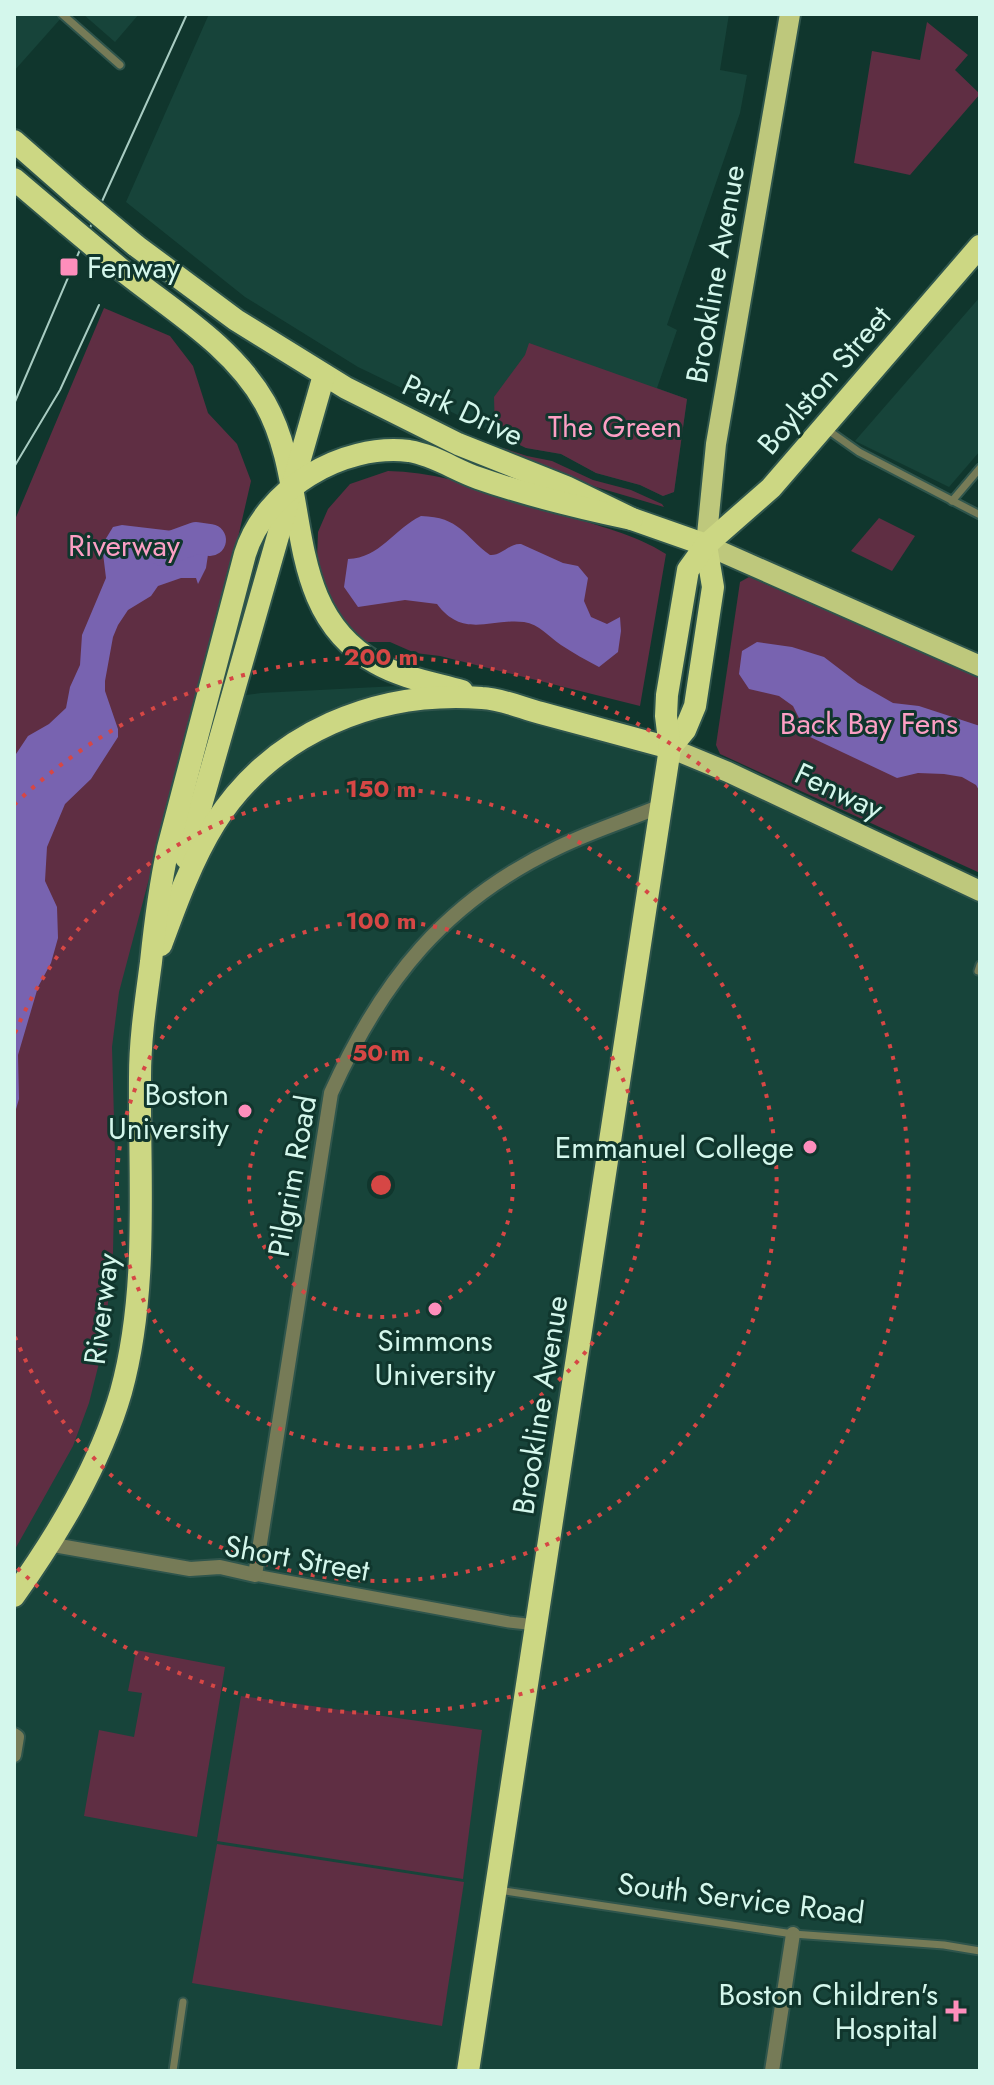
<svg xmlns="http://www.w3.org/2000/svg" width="994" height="2085" font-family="Jost,sans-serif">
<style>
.built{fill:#17443a}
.green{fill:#5f2e43}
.water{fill:#7863b0}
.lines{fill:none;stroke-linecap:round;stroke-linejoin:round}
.river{stroke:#7863b0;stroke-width:32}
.service-casing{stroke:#2f554c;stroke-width:11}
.pedestrian-casing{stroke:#2f554c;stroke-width:15}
.minor-casing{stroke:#2f554c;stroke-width:18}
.primary-casing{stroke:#2f554c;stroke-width:24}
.trunk-casing{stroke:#2f554c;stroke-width:26}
.service{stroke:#767b57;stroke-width:7}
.pedestrian{stroke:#767b57;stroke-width:11}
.minor{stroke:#767b57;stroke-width:14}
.primary{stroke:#bec87c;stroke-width:20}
.trunk{stroke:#ccd783;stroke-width:22}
.tram{stroke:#a8ccc2;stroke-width:2}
.trunk-bridge-casing{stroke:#2f554c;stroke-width:26;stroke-linecap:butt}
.trunk-bridge{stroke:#ccd783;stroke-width:22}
.ring{fill:none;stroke:#d64745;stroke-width:4;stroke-dasharray:4 8}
.poi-dot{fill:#fe8ebc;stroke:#10362d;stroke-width:3}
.labels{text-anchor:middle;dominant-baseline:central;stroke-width:6;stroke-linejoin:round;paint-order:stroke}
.poi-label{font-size:30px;fill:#d4f7ec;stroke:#10362d;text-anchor:end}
.street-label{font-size:30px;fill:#d4f7ec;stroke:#10362d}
.park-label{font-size:30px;fill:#fc9fc4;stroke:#10362d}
.centre{fill:#d64745;stroke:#10362d;stroke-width:4}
.ring-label{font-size:24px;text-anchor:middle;font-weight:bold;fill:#d64745;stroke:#10362d;stroke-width:6;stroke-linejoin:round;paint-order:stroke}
</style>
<rect width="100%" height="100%" fill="#10362d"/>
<g class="built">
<path d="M14 14H59L62 17 14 71Z"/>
<path d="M83 14H139L115 42Z"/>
<path d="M209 14H729L720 70 747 75 740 113 667 325 677 330 657 388 687 399 674 492 663 496 640 485 596 473 561 454 526 448 358 367 245 297 126 202Z"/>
<path d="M980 297V451L949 487 855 441Z"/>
<path d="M397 686 484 698 670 748 980 891V2071H14V958L165 705 261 693Z"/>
</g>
<g class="green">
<path d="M927 22 968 55 955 70 980 94 910 175 854 163 872 51 920 60Z"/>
<path d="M104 308 170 336 193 366 208 413 237 444 251 481 228 581 119 992 112 1047 115 1155 113 1252 104 1343 89 1403 73 1446 14 1551V522Z"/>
<path d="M529 343 687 399 674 492 663 496 640 485 596 473 561 454 526 448 495 433 494 397 525 355Z"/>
<path d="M503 448 527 456 552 461 593 480 631 490 662 504 664 507 596 487 501 451Z"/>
<path d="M388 471C448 472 506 496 562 514 597 526 635 534 666 554L640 706 440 656 415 653 390 642H364L350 630 331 604 321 579 317 559 318 532 328 509 350 484Z"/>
<path d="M879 518 915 536 892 571 851 551Z"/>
<path d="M749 577 980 675V873L720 754 716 745 740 582Z"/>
<path d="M136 1650 225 1667 197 1837 84 1816 99 1730 134 1737 142 1693 128 1691Z"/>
<path d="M241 1696 482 1730 463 1879 217 1841Z"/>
<path d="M217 1844 464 1882 442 2026 192 1983Z"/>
</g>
<g class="water">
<path d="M421 516C460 517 464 536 490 555 502 556 509 543 521 544L563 563 578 566 588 578 584 601 591 617 607 624 620 617 621 631 618 652 599 667C586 660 573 653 561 645 549 637 539 624 524 622 491 618 463 639 437 604L405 600 358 607 344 587 348 559C380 558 394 529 421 516Z"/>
<path d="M122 525 198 534 209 548 206 568 198 584 196 578H181L158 586 151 596 128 610 118 625 113 637 105 681V691L118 729V737L91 779 65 804 47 847 45 881 57 907 58 938 51 963 38 987 18 1055 19 1099 14 1116V757L28 736 49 724 66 708 70 687 80 665 82 635 106 578 102 545 113 527Z"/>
<path d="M757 642 792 647 824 657 858 683 893 703 919 706 980 726V792L976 785 962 777 944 774 918 773 897 778 808 736 793 706 779 696 749 689 739 674 742 651Z"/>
</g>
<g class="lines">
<path class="river" d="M163 550 196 538 210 540"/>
<g class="service-casing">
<g id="service">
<path d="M62 14 120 65"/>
<path d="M825 428 859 452 980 515"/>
<path d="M952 501 980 468"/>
<path d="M978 971 980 965"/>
<path d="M498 1890 793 1934 944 1945 980 1951"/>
<path d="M173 2071 183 2002"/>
</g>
</g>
<g class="pedestrian-casing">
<path id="pedestrian" d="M255 1575 509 1622 536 1625"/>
</g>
<g class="minor-casing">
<g id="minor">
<path d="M48 1544 190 1569 220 1567 255 1575 331 1093C382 980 445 901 559 847 592 831 627 820 661 806"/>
<path d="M14 1735 17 1737 14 1755"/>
<path d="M772 2071 793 1934"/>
</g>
</g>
<g class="primary-casing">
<g id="primary">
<path d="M790 14 716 444 706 545 980 666"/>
<path d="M670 748 728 772 980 891"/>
</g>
</g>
<g class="trunk-casing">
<g id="trunk">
<path d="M14 141 79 198"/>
<path d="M14 179 67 224"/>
<path d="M135 245 236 320 346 388 458 444 566 487 632 519 706 545"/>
<path d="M123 271C173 311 233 346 265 403 313 488 279 609 376 663 402 678 434 683 462 691"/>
<path d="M670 748 685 730 695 706 713 587 706 545"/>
<path d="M186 858 324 375"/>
<path d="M161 945C176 904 192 860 215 823 273 732 377 690 482 698 502 699 522 708 541 713 584 725 627 736 670 748"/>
<path d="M14 1596C58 1534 100 1465 121 1392 149 1290 139 1181 140 1077 140 1038 146 1000 151 962 155 923 160 885 168 848L245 554C265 489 342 443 409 451 434 455 455 470 478 478 529 496 580 508 632 519"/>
<path d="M468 2071 670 748 666 716 667 695 688 570 706 545 771 488 980 246"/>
</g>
</g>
<use href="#service" class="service"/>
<use href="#pedestrian" class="pedestrian"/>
<use href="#minor" class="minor"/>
<use href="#primary" class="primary"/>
<use href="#trunk" class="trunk"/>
<g class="tram">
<path d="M14 404 79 252 187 14"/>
<path d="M14 467 60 390 99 305"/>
</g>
<g class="trunk-bridge-casing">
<g id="trunk-bridge">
<path d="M79 198 135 245"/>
<path d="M67 224 123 271"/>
</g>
</g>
<use href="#trunk-bridge" class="trunk-bridge"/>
</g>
<g class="ring">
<circle cx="381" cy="1185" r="132"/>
<circle cx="381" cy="1185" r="264"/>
<path d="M15 1033A396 396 0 1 1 15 1337"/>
<path d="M14 805A528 528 0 1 1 14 1565"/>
</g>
<g class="poi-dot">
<rect x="59" y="257" width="20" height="20" rx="4"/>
<circle cx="245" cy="1111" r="8"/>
<circle cx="810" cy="1147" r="8"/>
<circle cx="435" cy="1309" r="8"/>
<path d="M952 1999h8v8h8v8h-8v8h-8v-8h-8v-8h8z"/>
</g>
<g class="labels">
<g class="poi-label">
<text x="87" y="267" text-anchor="start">Fenway</text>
<text x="229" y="1094">Boston<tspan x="229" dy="34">University</tspan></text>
<text x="794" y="1147">Emmanuel College</text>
<text x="435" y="1340" text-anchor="middle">Simmons<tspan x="435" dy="34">University</tspan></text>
<text x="938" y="1994">Boston Children's<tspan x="938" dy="34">Hospital</tspan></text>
</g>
<g class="street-label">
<text transform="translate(715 274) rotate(-80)">Brookline Avenue</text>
<text transform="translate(824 380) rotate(-49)">Boylston Street</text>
<text transform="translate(463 410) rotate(25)">Park Drive</text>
<text transform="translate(839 791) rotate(25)">Fenway</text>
<text transform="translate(292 1176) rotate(-80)">Pilgrim Road</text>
<text transform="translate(101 1309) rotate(-83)">Riverway</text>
<text transform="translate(540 1405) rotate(-81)">Brookline Avenue</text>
<text transform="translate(297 1558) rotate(10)">Short Street</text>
<text transform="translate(741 1898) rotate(7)">South Service Road</text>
</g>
<g class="park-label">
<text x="615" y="426">The Green</text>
<text x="124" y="545">Riverway</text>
<text x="869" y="723">Back Bay Fens</text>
</g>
</g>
<circle cx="381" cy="1185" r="12" class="centre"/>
<g class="ring-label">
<text x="381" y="665">200 m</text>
<text x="381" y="797">150 m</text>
<text x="381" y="929">100 m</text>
<text x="381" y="1061">50 m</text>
</g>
<rect width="994" height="2085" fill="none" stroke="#d4f7ec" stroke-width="32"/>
</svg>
